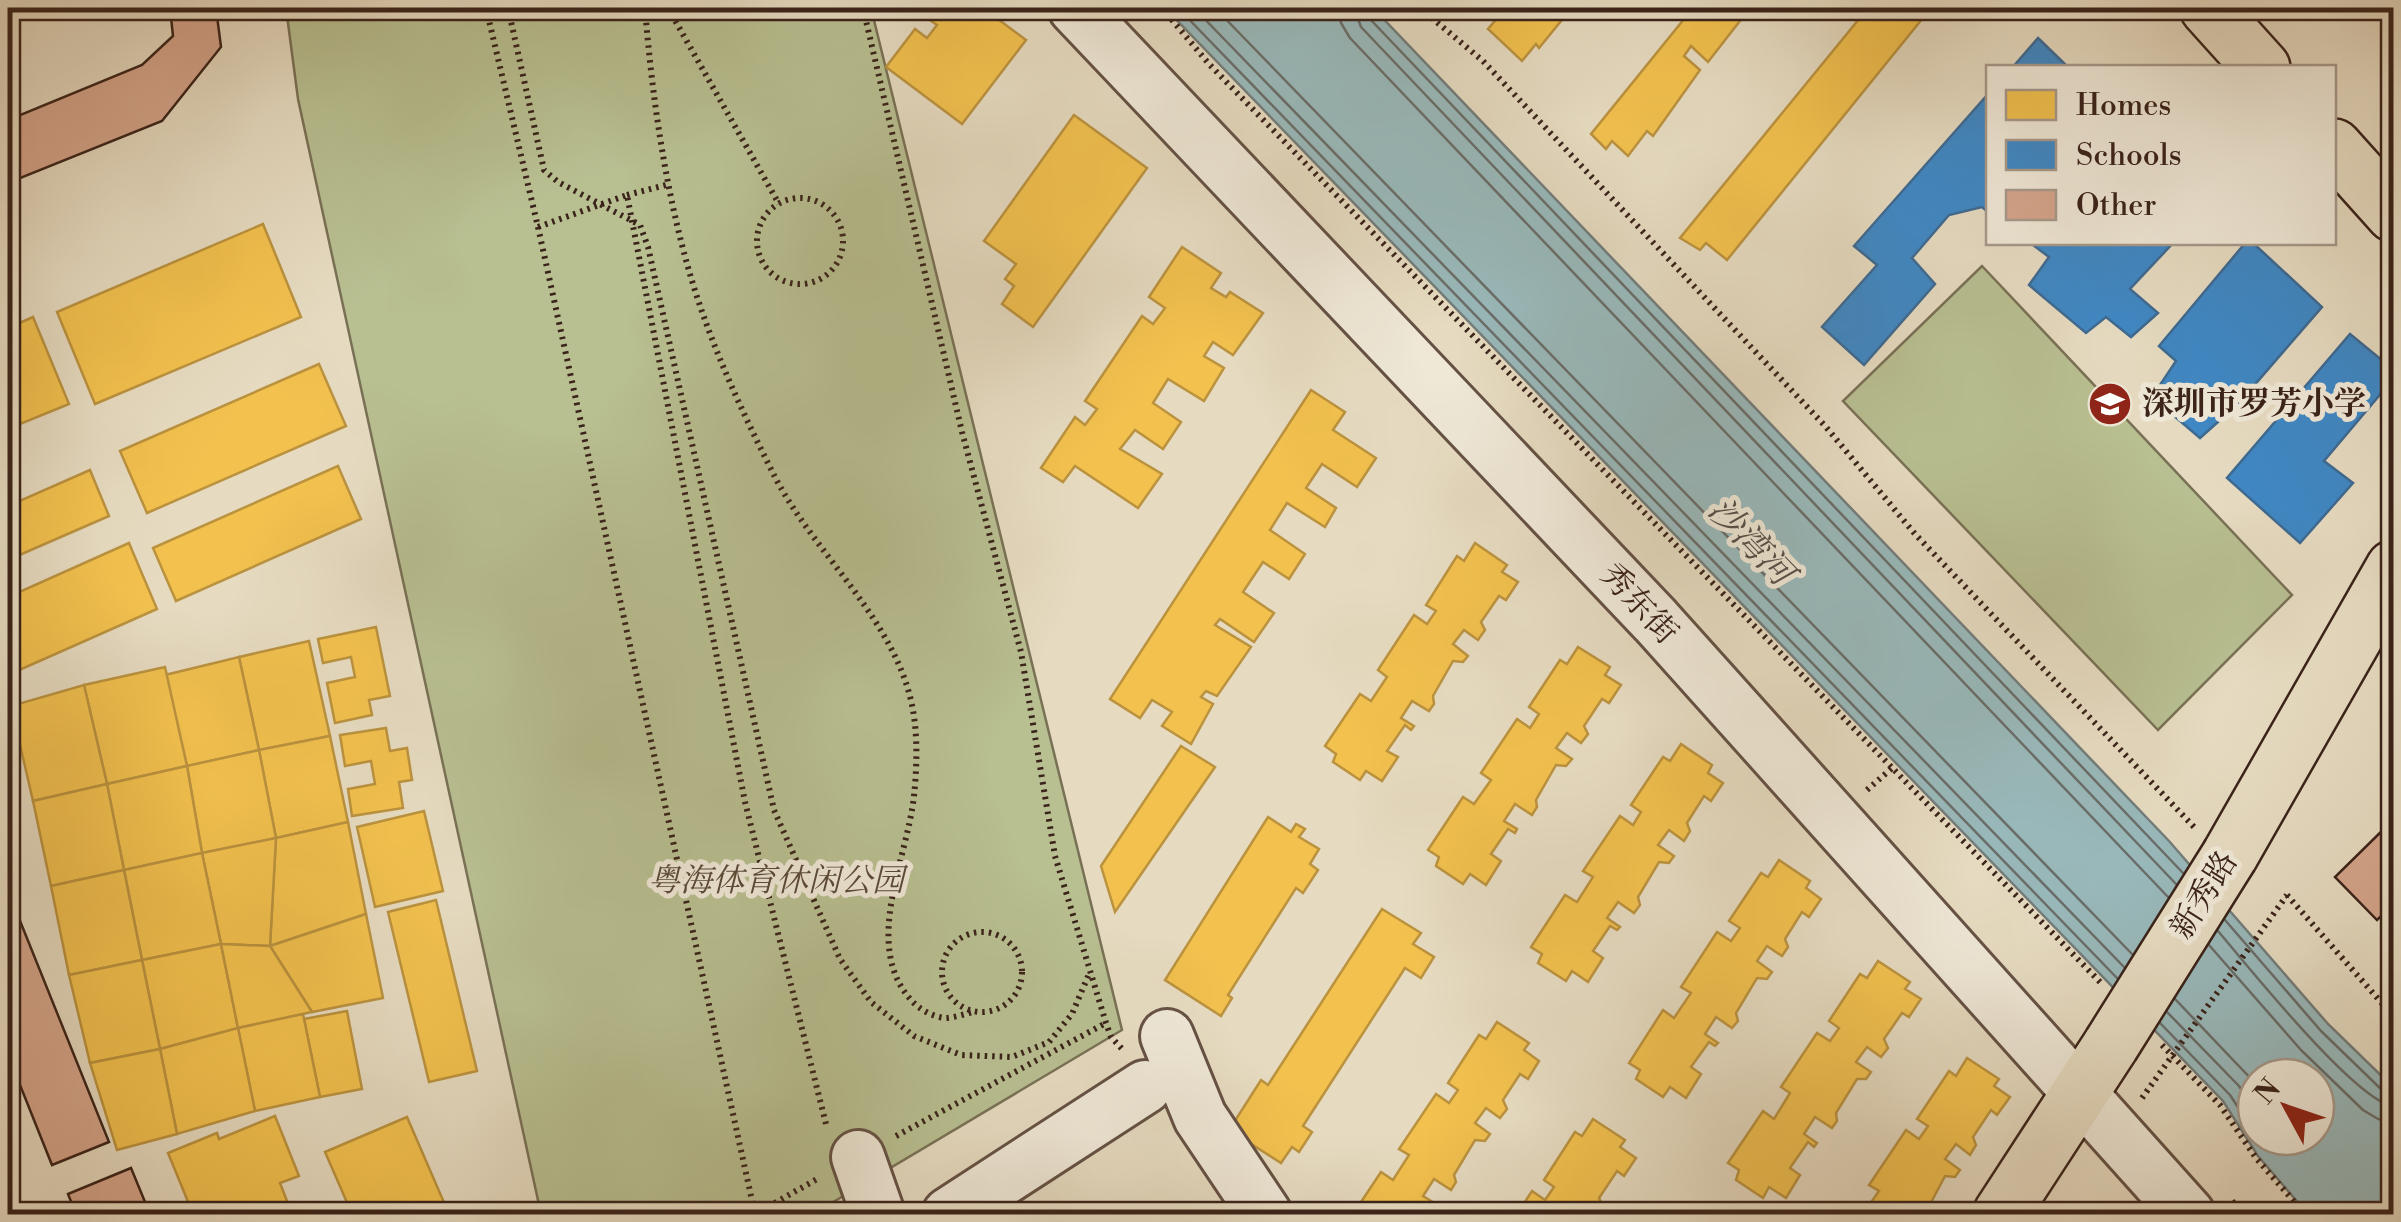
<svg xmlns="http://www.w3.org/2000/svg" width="2401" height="1222" font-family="'Libre Bodoni','Noto Serif SC',serif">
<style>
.green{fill:#b8bf91;stroke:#797156;stroke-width:2.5}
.water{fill:#99b9bb;stroke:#737d7b;stroke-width:2.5;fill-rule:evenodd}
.homes{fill:#f2c14e;stroke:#bb923e;stroke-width:2.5}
.schools{fill:#3f88c5;stroke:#3e6a92;stroke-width:2.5}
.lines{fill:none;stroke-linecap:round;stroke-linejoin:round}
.shore{stroke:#6a6e6a;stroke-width:2.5}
.building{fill:#d5a58c;stroke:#3a231a;stroke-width:2.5}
.minor-casing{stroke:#655144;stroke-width:58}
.major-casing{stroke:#3a231a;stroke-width:60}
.path{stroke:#3a231a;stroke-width:6;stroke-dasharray:2.5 5;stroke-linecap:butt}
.minor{stroke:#efe8d7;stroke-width:52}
.major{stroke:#e6dbc1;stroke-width:55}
.major-bridge-casing{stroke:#3a231a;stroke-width:60;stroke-linecap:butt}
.path-bridge{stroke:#3a231a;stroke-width:6;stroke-dasharray:2.5 5;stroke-linecap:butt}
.major-bridge{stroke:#e6dbc1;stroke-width:55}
.labels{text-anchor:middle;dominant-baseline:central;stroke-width:10;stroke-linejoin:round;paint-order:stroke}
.poi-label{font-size:32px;font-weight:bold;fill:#3a231a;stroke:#efe8d7;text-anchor:start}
.street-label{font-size:32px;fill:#3a231a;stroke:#efe8d7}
.park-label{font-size:32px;font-style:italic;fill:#5a4a38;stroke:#efe8d7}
.water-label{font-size:35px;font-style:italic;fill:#56504a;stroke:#efe8d7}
</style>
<rect width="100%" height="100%" fill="#e6dbc1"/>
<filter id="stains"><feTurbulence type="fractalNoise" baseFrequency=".002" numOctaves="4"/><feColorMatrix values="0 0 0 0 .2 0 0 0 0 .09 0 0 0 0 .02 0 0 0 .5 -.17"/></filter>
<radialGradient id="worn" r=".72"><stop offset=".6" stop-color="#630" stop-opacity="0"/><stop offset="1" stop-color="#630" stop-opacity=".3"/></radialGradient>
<g class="green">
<path d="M286 8H871L1122 1030 813 1214H541L298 99Z"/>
<path d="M1982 266 2292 595 2158 730 1843 401Z"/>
</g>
<path class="water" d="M1165 8H1373L2169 841 2328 1024 2393 1087V1214H2308L2258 1156 2223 1101ZM2256 1077H2316V1137H2256Z"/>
<g class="homes">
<path d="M935 8H983L1026 40 962 124 886 67 915 29 927 38 937 25 927 18Z"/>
<path d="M1506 8H1565L1556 18 1561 21 1539 48 1536 44 1522 61 1488 29Z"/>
<path d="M1693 8H1750L1708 62 1691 46 1684 56 1700 70 1653 136 1647 131 1628 156 1612 141 1606 149 1591 134Z"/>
<path d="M1868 8H1931L1727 260 1706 243 1700 250 1680 238Z"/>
<path d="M1074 115 1147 168 1033 327 1002 304 1014 286 1005 279 1016 264 984 241Z"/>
<path d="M263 224 301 317 95 404 57 312Z"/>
<path d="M1182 247 1221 273 1211 288 1226 297 1230 292 1263 313 1233 355 1213 342 1204 356 1224 368 1204 401 1168 379 1153 403 1181 422 1163 449 1135 430 1120 449 1162 474 1138 508 1075 466 1063 482 1041 468 1075 417 1085 425 1097 409 1085 401 1142 316 1153 324 1165 308 1149 297Z"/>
<path d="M33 317 69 404 8 429V328Z"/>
<path d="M319 364 346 426 147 513 120 451Z"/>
<path d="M1311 390 1345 412 1333 430 1376 458 1357 487 1322 464 1306 488 1336 508 1325 527 1287 503 1270 530 1305 554 1289 579 1263 562 1243 592 1274 613 1254 642 1220 619 1215 625 1251 647 1217 696 1206 691 1201 697 1213 704 1191 744 1162 726 1172 712 1152 700 1140 718 1110 699Z"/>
<path d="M338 466 361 519 176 601 153 548Z"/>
<path d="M90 470 109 516 8 560V506Z"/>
<path d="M129 543 157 609 8 675V597Z"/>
<path d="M1475 543 1507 565 1502 572 1518 582 1506 600 1499 596 1481 622 1485 630 1478 640 1464 630 1453 644 1468 656 1463 662 1453 661 1433 696 1434 704 1429 711 1412 701 1401 718 1414 726 1411 730 1405 725 1387 751 1398 757 1382 781 1366 771 1360 780 1333 762 1336 754 1325 746 1360 694 1371 701 1387 677 1378 670 1414 615 1427 624 1436 611 1426 605 1457 556 1464 561Z"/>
<path d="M376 627 390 696 369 700 372 715 335 723 327 683 355 677 351 657 323 663 318 639Z"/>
<path d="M309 641 330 736 259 750 239 657Z"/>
<path d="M1578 647 1610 667 1605 675 1621 685 1609 703 1602 699 1584 726 1588 734 1581 743 1567 733 1556 748 1572 759 1566 766 1556 765 1536 800 1537 807 1532 815 1515 804 1504 821 1517 829 1515 833 1508 829 1491 854 1501 861 1486 885 1470 874 1463 884 1436 866 1439 857 1428 850 1463 797 1474 804 1491 780 1481 773 1517 719 1530 728 1539 714 1529 707 1560 660 1567 664Z"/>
<path d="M239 657 259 750 187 766 165 675Z"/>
<path d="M165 667 187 766 107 784 84 685Z"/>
<path d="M84 685 107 784 33 801 11 706Z"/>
<path d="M386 728 390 751 407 748 412 780 399 782 403 808 352 816 348 789 375 784 371 761 345 766 340 735Z"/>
<path d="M330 736 348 822 276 838 259 750Z"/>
<path d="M1681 744 1712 765 1708 773 1723 783 1711 801 1704 796 1687 823 1690 831 1684 841 1669 830 1658 845 1674 856 1669 863 1659 862 1638 897 1640 905 1634 913 1618 902 1607 918 1620 927 1617 930 1610 926 1593 951 1603 958 1588 982 1572 971 1566 981 1538 963 1542 954 1531 947 1565 895 1577 902 1593 877 1583 871 1620 816 1633 825 1641 812 1631 805 1663 757 1670 761Z"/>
<path d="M1181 746 1215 767 1115 912 1101 866Z"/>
<path d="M259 750 276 838 202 853 187 766Z"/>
<path d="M187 766 202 853 124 870 107 784Z"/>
<path d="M107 784 124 870 51 886 33 801Z"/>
<path d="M424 811 443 891 375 907 357 827Z"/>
<path d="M1268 817 1291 832 1296 824 1305 829 1299 837 1319 849 1310 864 1318 870 1303 893 1296 888 1228 995 1232 998 1221 1016 1165 980Z"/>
<path d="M348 822 366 914 270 946 276 838Z"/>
<path d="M276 838 270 946 221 944 202 853Z"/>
<path d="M202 853 221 944 142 960 124 870Z"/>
<path d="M1779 860 1810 881 1806 888 1821 899 1809 917 1802 912 1785 939 1788 947 1782 956 1767 946 1757 961 1772 972 1767 979 1757 978 1736 1013 1738 1021 1732 1028 1716 1017 1705 1034 1718 1043 1715 1046 1709 1042 1691 1067 1701 1074 1686 1098 1670 1087 1663 1097 1636 1079 1640 1070 1629 1063 1663 1010 1674 1018 1691 993 1681 987 1717 932 1731 941 1740 928 1729 921 1761 873 1768 877Z"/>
<path d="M124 870 142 960 69 975 51 886Z"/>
<path d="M436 900 477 1071 429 1082 388 912Z"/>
<path d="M1382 909 1421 933 1413 944 1434 957 1421 978 1405 968 1303 1126 1312 1132 1299 1152 1292 1147 1281 1163 1229 1130 1261 1080 1268 1085Z"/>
<path d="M366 914 383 998 312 1012 270 946Z"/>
<path d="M221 944 238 1028 160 1049 142 960Z"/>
<path d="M221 944 270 946 312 1012 238 1028Z"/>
<path d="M142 960 160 1049 90 1063 69 975Z"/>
<path d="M1878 961 1910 982 1905 989 1921 999 1909 1017 1902 1013 1884 1039 1888 1048 1881 1057 1867 1047 1856 1062 1871 1072 1866 1079H1857L1836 1113 1837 1121 1832 1128 1815 1117 1804 1134 1817 1143 1814 1147 1808 1142 1790 1168 1800 1175 1786 1198 1769 1187 1763 1198 1736 1180 1739 1170 1728 1163 1763 1111 1774 1119 1790 1093 1781 1087 1817 1033 1830 1041 1839 1028 1829 1021 1860 974 1867 978Z"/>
<path d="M347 1011 362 1089 320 1097 304 1019Z"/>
<path d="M303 1014 320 1097 255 1111 238 1028Z"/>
<path d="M1497 1022 1529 1043 1524 1050 1539 1061 1528 1079 1520 1074 1503 1100 1507 1109 1500 1118 1486 1108 1475 1123 1490 1134 1485 1141 1475 1140 1454 1175 1456 1182 1451 1190 1434 1179 1423 1196 1436 1204 1433 1208 1426 1204 1419 1214H1353L1381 1172 1393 1180 1409 1155 1399 1149 1436 1094 1449 1103 1458 1090 1448 1083 1479 1035 1486 1039Z"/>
<path d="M238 1028 255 1111 177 1134 160 1049Z"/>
<path d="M160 1049 177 1134 117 1150 90 1063Z"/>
<path d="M1967 1058 1999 1079 1994 1086 2010 1097 1997 1115 1991 1110 1973 1137 1976 1145 1970 1155 1956 1144 1945 1159 1960 1170 1955 1177 1945 1176 1925 1214H1863L1879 1191 1869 1185 1906 1130 1919 1139 1928 1126 1917 1119 1949 1071 1956 1076Z"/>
<path d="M275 1116 299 1176 280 1183 292 1214H193L168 1153 217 1133 219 1139Z"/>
<path d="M407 1117 449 1214H352L325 1152Z"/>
<path d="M1593 1119 1625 1140 1620 1147 1636 1158 1624 1176 1617 1171 1599 1198 1603 1206 1597 1214 1582 1205 1575 1214H1517L1532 1191 1545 1200 1554 1187 1544 1180 1575 1132 1582 1136Z"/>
</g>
<g class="schools">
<path d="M2038 38 2069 68H2012Z"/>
<path d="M1988 94V212L1982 207 1949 215 1912 258 1935 284 1864 365 1822 327 1877 265 1854 246Z"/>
<path d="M2029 242H2174L2130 289 2158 313 2131 337 2106 317 2086 333 2029 285 2049 257Z"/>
<path d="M2246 242H2252L2322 307 2238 404 2200 438 2152 397 2176 361 2159 346Z"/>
<path d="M2350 334 2394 370V378L2324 461 2353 483 2300 543 2227 478Z"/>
</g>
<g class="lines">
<g class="shore">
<path d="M1178 8 2117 978"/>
<path d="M1194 8 2124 967"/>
<path d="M1215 8 2132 954"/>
<path d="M1339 8 1341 23 1350 38 2168 897"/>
<path d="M1354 8 1361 27 2176 884"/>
<path d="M1367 8 1370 19 2183 873"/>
<path d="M2225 920 2321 1031 2383 1091 2394 1094"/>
<path d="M2218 931C2246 964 2358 1104 2394 1106"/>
<path d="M2209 945 2301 1050 2363 1110 2378 1119 2394 1121"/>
<path d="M2175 999 2256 1084"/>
<path d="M2167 1012 2239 1086 2256 1112"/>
<path d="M2160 1023 2230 1095 2256 1135"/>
</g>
</g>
<g class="building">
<path d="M170 8H216L221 47 162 121 8 183V120L142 65 173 36Z"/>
<path d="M2394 819V904L2377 920 2335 877Z"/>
<path d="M8 891 109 1142 52 1165 8 1055Z"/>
<path d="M131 1168 150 1214H76L68 1194Z"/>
</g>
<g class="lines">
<g class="minor-casing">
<g id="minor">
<path d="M1075 8 1656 621 2188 1214"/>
<path d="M1167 1036 1200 1117 1265 1214"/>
<path d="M858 1157 878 1214"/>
<path d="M949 1214 1145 1087"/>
</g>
</g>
<g class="major-casing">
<g id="major">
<path d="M2208 8 2262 68"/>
<path d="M2334 147 2394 214"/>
<path d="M2230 855 2394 568"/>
<path d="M2001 1214 2111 1045"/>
</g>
</g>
<g class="path">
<path d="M486 8 538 227 755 1214"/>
<path d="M645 8C653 109 670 224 705 320 724 373 750 428 776 479 816 555 894 619 912 705 918 734 917 767 914 796 907 860 862 945 911 1000 919 1009 931 1016 944 1018 953 1018 965 1014 973 1012"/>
<path d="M668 8 779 204"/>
<path d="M863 8 962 432 1021 652 1055 856 1106 1023 1111 1037 1123 1050"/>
<path d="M1162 8 1209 64 2101 983"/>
<path d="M1420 8 1483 61 1826 427 1915 534 2195 828"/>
<path d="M627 195 670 184"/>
<circle cx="800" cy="241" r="43"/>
<path d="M538 227 627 195 745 802 827 1128"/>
<path d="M1867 790 1892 768"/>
<path d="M2287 895 2394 1017"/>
<circle cx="982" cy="972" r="40"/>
<path d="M2162 1045 2220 1105 2256 1158 2305 1214"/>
<path d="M896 1136 1106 1023"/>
<path d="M2232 1201 2244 1214"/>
<path d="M755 1214 819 1178"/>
</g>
<use href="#minor" class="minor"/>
<use href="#major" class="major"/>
<g class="major-bridge-casing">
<path id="major-bridge" d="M2111 1045 2230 855"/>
</g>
<g class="path-bridge">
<path d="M508 8 544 170 558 182 640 225 648 247 774 810 840 959 871 1002 914 1036 961 1055 1012 1057 1049 1042 1072 1014 1089 974"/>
<path d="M2142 1098 2287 895"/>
</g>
<use href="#major-bridge" class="major-bridge"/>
</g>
<defs>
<g id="school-disc" transform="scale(2.25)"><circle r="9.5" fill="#8f2418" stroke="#efe8d7"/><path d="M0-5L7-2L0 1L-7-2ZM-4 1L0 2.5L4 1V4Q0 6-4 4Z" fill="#fff"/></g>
</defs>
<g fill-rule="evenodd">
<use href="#school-disc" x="2110" y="404"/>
</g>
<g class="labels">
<g class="poi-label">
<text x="2142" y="404">深圳市罗芳小学</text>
</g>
<g class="street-label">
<text transform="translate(1639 604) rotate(47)">秀东街</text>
<text transform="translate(2204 895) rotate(-58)">新秀路</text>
</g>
<g class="park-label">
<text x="776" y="881">粤海体育休闲公园</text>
</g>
<g class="water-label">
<text transform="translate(1750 542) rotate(46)">沙湾河</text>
</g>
</g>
<rect width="2401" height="1222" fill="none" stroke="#e6dbc1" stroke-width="40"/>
<rect x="10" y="10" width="2381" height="1202" fill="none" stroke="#3a231a" stroke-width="5"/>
<rect x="20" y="20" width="2361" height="1182" fill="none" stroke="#3a231a" stroke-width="2.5"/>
<rect x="1986" y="65" width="350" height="180" fill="#efe8d7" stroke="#a7998b" stroke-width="2.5"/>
<rect x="2006" y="90" width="50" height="30" fill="#f2c14e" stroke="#a7998b" stroke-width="2.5"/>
<text x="2076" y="115" font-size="30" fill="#3a231a">Homes</text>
<rect x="2006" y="140" width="50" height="30" fill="#3f88c5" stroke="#a7998b" stroke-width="2.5"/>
<text x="2076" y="165" font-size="30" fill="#3a231a">Schools</text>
<rect x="2006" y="190" width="50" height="30" fill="#d5a58c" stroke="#a7998b" stroke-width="2.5"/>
<text x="2076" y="215" font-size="30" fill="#3a231a">Other</text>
<g transform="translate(2286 1107) rotate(310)"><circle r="48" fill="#efe8d7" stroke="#a7998b" stroke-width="2.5"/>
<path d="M0-8L18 38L0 25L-18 38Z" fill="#8f2418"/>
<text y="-15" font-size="28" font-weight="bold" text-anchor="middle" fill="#3a231a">N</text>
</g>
<rect width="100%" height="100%" filter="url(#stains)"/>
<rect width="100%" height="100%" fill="url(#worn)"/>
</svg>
